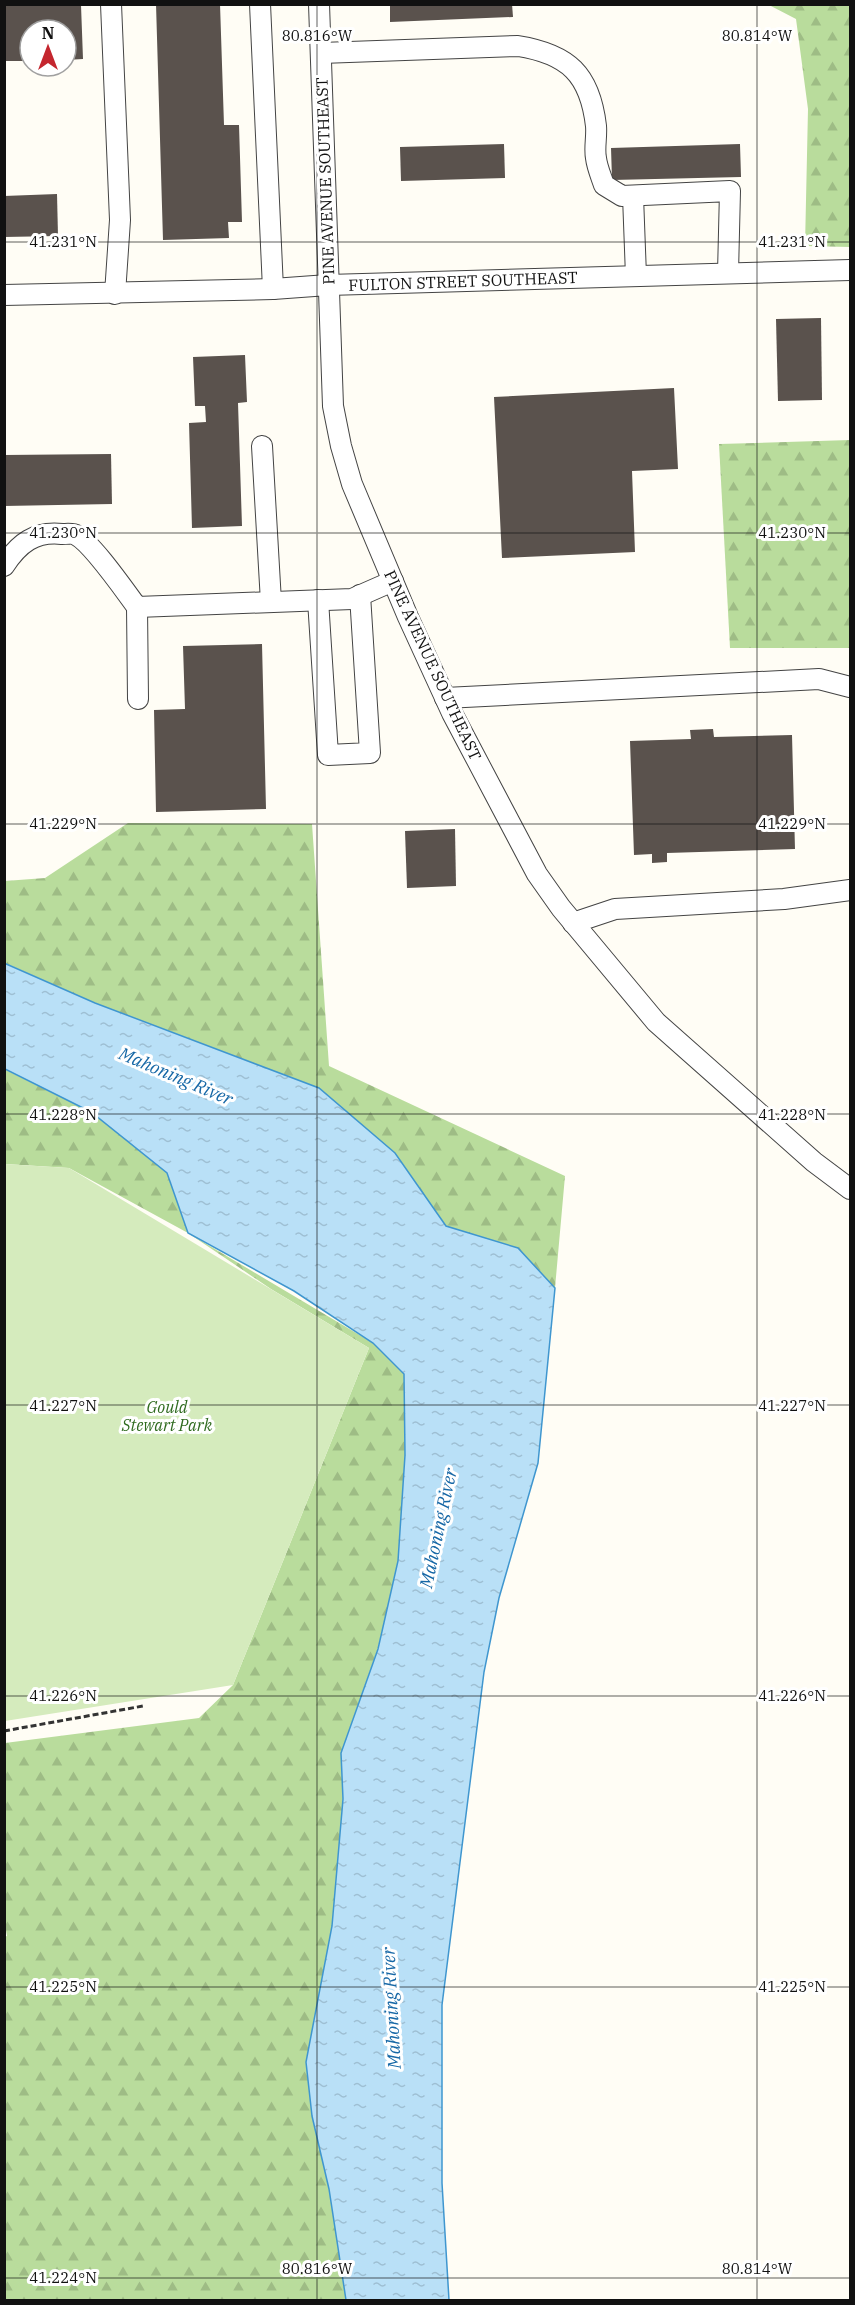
<svg xmlns="http://www.w3.org/2000/svg" width="855" height="2305" font-family="'IBM Plex Serif',serif">
<style>
.forest{fill:url(#forest-firs)}
.park{fill:#d5ebbd}
.water{fill:url(#water-ripples);stroke:#3f96cf;stroke-width:1.5}
.building{fill:#5a524d}
.lines{fill:none;stroke-linecap:round;stroke-linejoin:round}
.minor-casing{stroke:#444;stroke-width:22}
.path{stroke:#333;stroke-width:3;stroke-dasharray:6 3;stroke-linecap:butt}
.minor{stroke:#fff;stroke-width:20}
.ticks{fill:none;stroke:#111;stroke-width:1.5;stroke-opacity:0.45}
.labels{text-anchor:middle;dominant-baseline:central;stroke-width:6;stroke-linejoin:round;paint-order:stroke}
.street-label{font-size:16px;fill:#111;stroke:#fff}
.park-label{font-size:16px;font-style:italic;fill:#2f6b1f;stroke:#fff}
.water-label{font-size:18px;font-style:italic;fill:#1768a6;stroke:#fff}
.ticks-label{font-size:15px;text-anchor:middle;fill:#111;stroke:#fff;stroke-width:6;stroke-linejoin:round;paint-order:stroke}
</style>
<defs>
<pattern id="forest-firs" width="22" height="20" patternUnits="userSpaceOnUse" patternTransform="scale(1.5)"><rect width="22" height="20" fill="#b9dc9c"/><path d="M5 1l3.5 6h-7zM16 11l3.5 6h-7z" fill="#9ebc85"/></pattern>
<pattern id="water-ripples" width="26" height="14" patternUnits="userSpaceOnUse" patternTransform="scale(1.5)"><rect width="26" height="14" fill="#b9e0f7"/><path d="M2 4q2-2 4 0t4 0M15 11q2-2 4 0t4 0" fill="none" stroke="#9ebfd3"/></pattern>
</defs>
<rect width="100%" height="100%" fill="#fffdf5"/>
<g class="forest">
<path d="M769 5H850V247L805 246 808 109 796 19Z"/>
<path d="M850 440V648H730L719 444Z"/>
<path d="M128 823 312 824 329 1066 565 1176 555 1288 522 1252 446 1226 395 1153 319 1088 95 1003 5 963V881L45 878Z"/>
<path d="M4 1069 91 1112 167 1173 188 1233 373 1343 404 1374 405 1455 398 1561 378 1648 341 1753 343 1799 332 1926 306 2062 312 2116 329 2189 346 2300H5L4 1937 7 1936 4 1920 5 1743 199 1718 233 1685 369 1348 271 1289 188 1233 69 1168 5 1164Z"/>
</g>
<path class="park" d="M5 1164 69 1168 369 1348 233 1685 5 1721Z"/>
<path class="water" d="M4 963 95 1003 319 1088 395 1153 446 1226 518 1248 555 1288 538 1463 499 1598 484 1672 442 2005V2183L449 2300H346L329 2189 312 2116 306 2062 332 1926 343 1799 341 1753 378 1649 398 1561 405 1455 404 1374 373 1343 294 1291 188 1233 167 1173 91 1112 5 1069Z"/>
<g class="building">
<path d="M156 4H220L224 125H239L242 222H228L229 238 163 240Z"/>
<path d="M390 4H512L513 17 390 22Z"/>
<path d="M4 5H81L83 59 66 60V30H30V61H4Z"/>
<path d="M504 144 505 178 401 181 400 147Z"/>
<path d="M740 144 741 177 612 180 611 148Z"/>
<path d="M57 194 58 236 4 237V196Z"/>
<path d="M821 318 822 400 778 401 776 319Z"/>
<path d="M245 355 247 402 238 403 242 526 192 528 189 423 206 422 205 406H195L193 357Z"/>
<path d="M674 388 678 469 632 471 635 552 502 558 494 397Z"/>
<path d="M111 454 112 504 4 506V455Z"/>
<path d="M262 644 266 809 156 812 154 710 185 709 183 646Z"/>
<path d="M713 729 714 737 792 735 795 849 667 853V862L652 863V854L634 855 630 741 691 739 690 730Z"/>
<path d="M455 829 456 886 407 888 405 831Z"/>
</g>
<g class="lines">
<g class="minor-casing">
<g id="minor">
<path d="M111 4 120 220 115 294"/>
<path d="M260 4 273 289"/>
<path d="M319 4 333 406 341 446 352 484 408 617 452 713 537 874 561 908 656 1022 814 1162 850 1189"/>
<path d="M321 53 518 46C568 54 590 74 596 126 597 137 594 148 596 158 597 167 601 176 604 185L622 196 730 191 728 273"/>
<path d="M633 196 636 276"/>
<path d="M4 295 273 289 328 285 850 270"/>
<path d="M262 446 271 602"/>
<path d="M4 566C19 543 35 531 62 534 66 534 73 533 76 535 92 543 125 591 137 607L352 599 393 581"/>
<path d="M318 600 328 755 370 753 360 595"/>
<path d="M137 607 138 699"/>
<path d="M445 698 819 679 850 687"/>
<path d="M573 923 615 909 784 899 850 890"/>
</g>
</g>
<path class="path" d="M4 1731 143 1706"/>
<use href="#minor" class="minor"/>
</g>
<path class="ticks" d="M317 4V2300M757 4V2300M4 242H850M4 533H850M4 824H850M4 1114H850M4 1405H850M4 1696H850M4 1987H850M4 2278H850"/>
<g class="labels">
<g class="street-label">
<text transform="translate(325 181) rotate(-92)">PINE AVENUE SOUTHEAST</text>
<text transform="translate(463 281) rotate(-2)">FULTON STREET SOUTHEAST</text>
<text transform="translate(433 665) rotate(65)">PINE AVENUE SOUTHEAST</text>
</g>
<g class="park-label">
<text x="167" y="1407">Gould<tspan x="167" dy="18">Stewart Park</tspan></text>
</g>
<g class="water-label">
<text transform="translate(176 1076) rotate(23)">Mahoning River</text>
<text transform="translate(438 1528) rotate(-78)">Mahoning River</text>
<text transform="translate(391 2008) rotate(-93)">Mahoning River</text>
</g>
</g>
<g class="ticks-label">
<text x="317" y="41">80.816°W</text>
<text x="757" y="41">80.814°W</text>
<text x="63" y="247">41.231°N</text>
<text x="792" y="247">41.231°N</text>
<text x="63" y="538">41.230°N</text>
<text x="792" y="538">41.230°N</text>
<text x="63" y="829">41.229°N</text>
<text x="792" y="829">41.229°N</text>
<text x="63" y="1120">41.228°N</text>
<text x="792" y="1120">41.228°N</text>
<text x="63" y="1411">41.227°N</text>
<text x="792" y="1411">41.227°N</text>
<text x="63" y="1701">41.226°N</text>
<text x="792" y="1701">41.226°N</text>
<text x="63" y="1992">41.225°N</text>
<text x="792" y="1992">41.225°N</text>
<text x="317" y="2274">80.816°W</text>
<text x="757" y="2274">80.814°W</text>
<text x="63" y="2283">41.224°N</text>
</g>
<rect width="855" height="2305" fill="none" stroke="#111111" stroke-width="12"/>
<g transform="translate(48 48)"><circle r="28" fill="#ffffff" stroke="#a0a0a0" stroke-width="1.5"/>
<path d="M0-4.5L10 22L0 15L-10 22Z" fill="#c4262e"/>
<text y="-9" font-size="16" font-weight="bold" text-anchor="middle" fill="#111111">N</text>
</g>
</svg>
